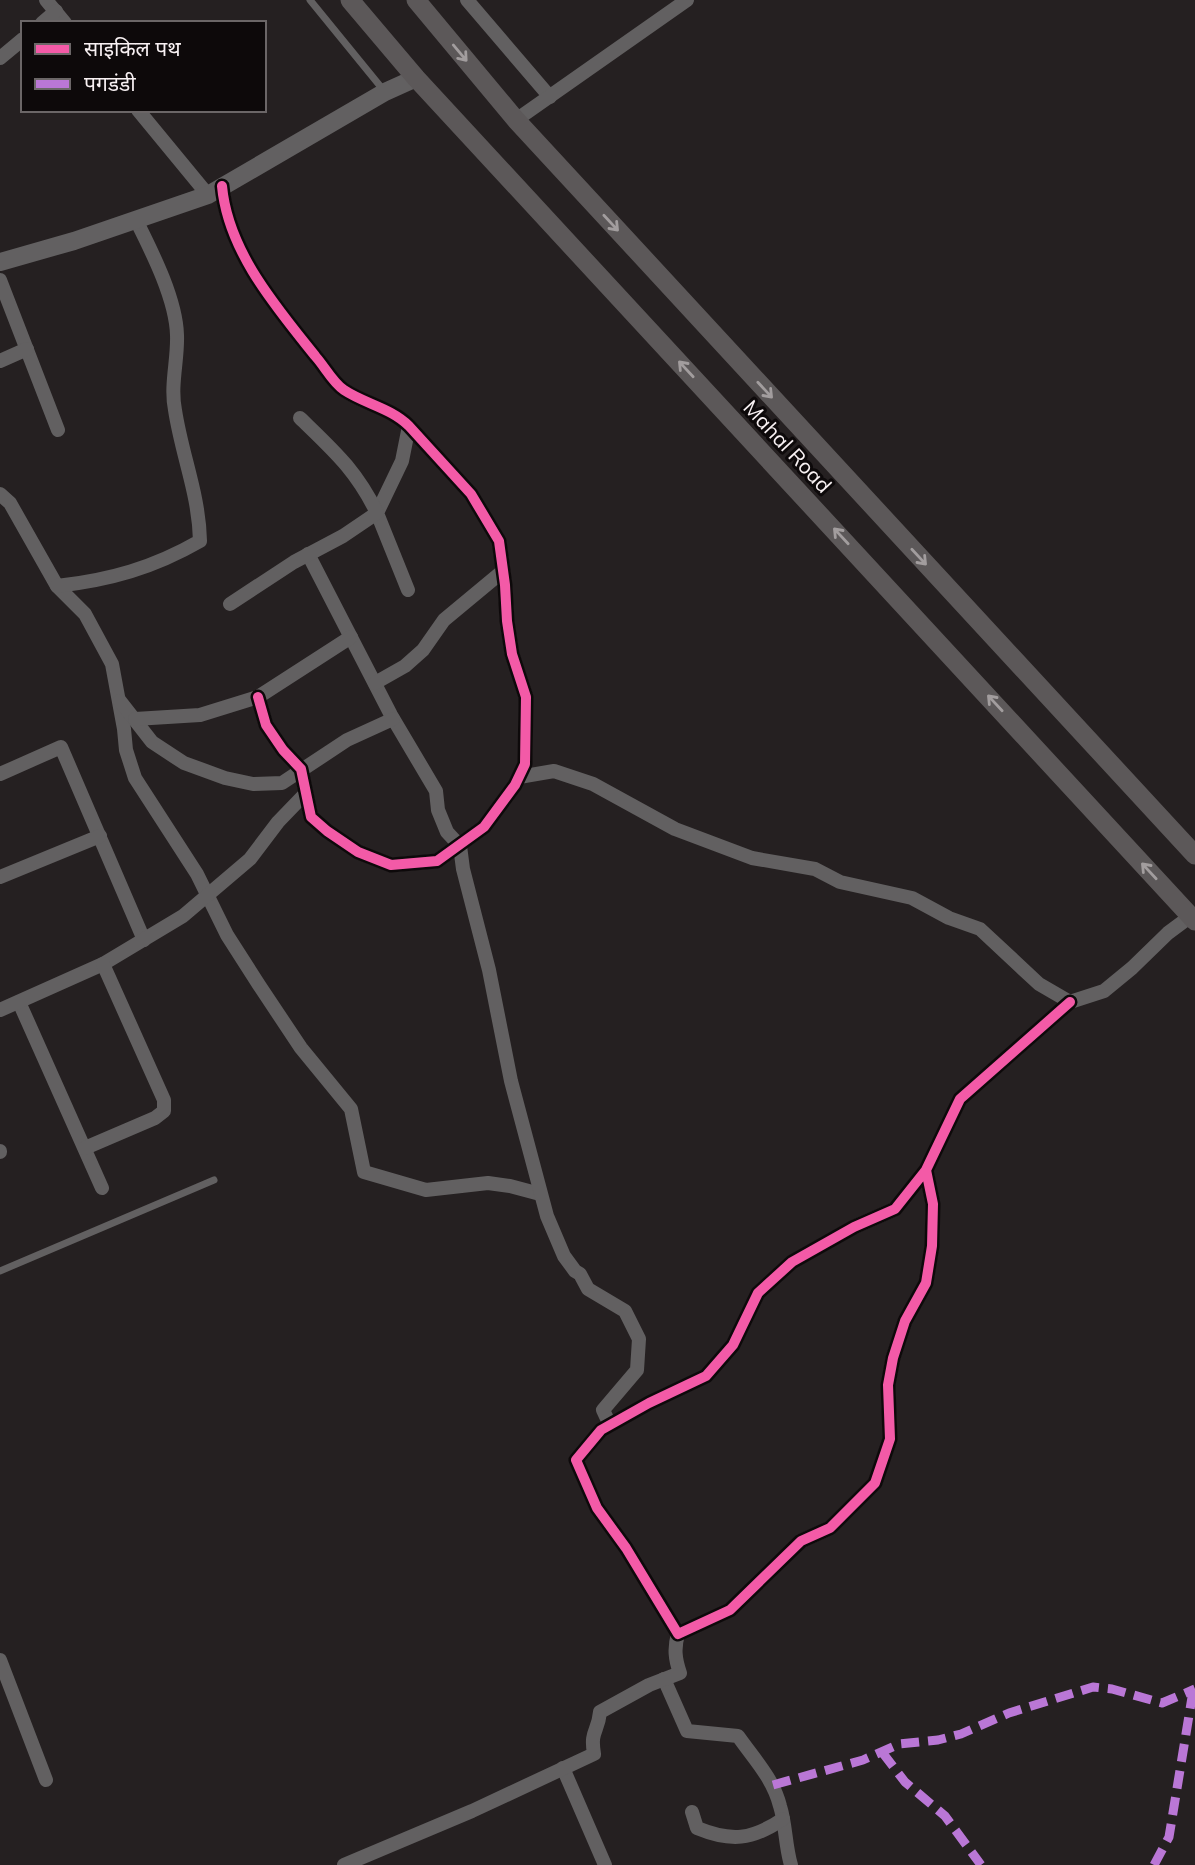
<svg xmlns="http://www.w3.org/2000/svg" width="1195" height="1865" font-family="Mulish,'Noto Sans Devanagari',sans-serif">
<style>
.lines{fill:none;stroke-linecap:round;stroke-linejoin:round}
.service{stroke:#626061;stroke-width:7}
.minor{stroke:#626061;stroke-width:14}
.tertiary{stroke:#626061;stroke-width:18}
.secondary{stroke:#5c5859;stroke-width:19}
.quiet{stroke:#ba77d6;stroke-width:9;stroke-dasharray:18 9;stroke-linecap:butt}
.cycleway-casing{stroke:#0d090a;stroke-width:15}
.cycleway{stroke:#f35aa7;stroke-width:10}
.oneway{stroke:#a29d9e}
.labels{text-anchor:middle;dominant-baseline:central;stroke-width:6;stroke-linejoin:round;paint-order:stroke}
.street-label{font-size:21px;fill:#f8f1f3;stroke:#0d090a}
</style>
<rect width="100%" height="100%" fill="#252021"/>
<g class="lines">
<g class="service">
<path d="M310 0 385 92"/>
<path d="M0 1271 214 1180"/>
</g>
<g class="minor">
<path d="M46 0 65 23"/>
<path d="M467 0 550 97"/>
<path d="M42 23 56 11"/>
<path d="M0 58 23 39"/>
<path d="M138 110 208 195"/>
<path d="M516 120 687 0"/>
<path d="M222 186C228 252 277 308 316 357 325 367 333 383 344 390 365 404 391 408 409 426L471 494 499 541 505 585 507 621 512 654 526 697 525 764 515 785 484 827 437 861 391 865 358 852 327 831 311 817 301 769 283 750 266 725 258 697"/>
<path d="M0 280 58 430"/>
<path d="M0 361 27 349"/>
<path d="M0 494 10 503 57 586 85 614 112 664 124 729 126 750 135 778 197 874 227 935 259 985 301 1048 351 1109 364 1172 426 1190 488 1183 510 1186 540 1194"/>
<path d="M308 554 391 715 436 791 438 810 447 832 460 846 463 869 489 970 511 1081 547 1216 564 1256 575 1271 580 1274 588 1289 625 1311 639 1339 637 1370 603 1410 610 1425"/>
<path d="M57 586C110 580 153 568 200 541 199 494 182 456 175 410 170 385 178 360 177 335 176 299 152 252 136 220"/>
<path d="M408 590 377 513 402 461 409 426"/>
<path d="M230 604 294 562 343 536 377 513C356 470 334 451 300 418"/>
<path d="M375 683 405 666 423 650 444 620 503 571"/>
<path d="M120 701 152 742 184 763 225 778 253 784 282 783 347 740 393 719"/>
<path d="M135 719 200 715 258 697 351 637"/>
<path d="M0 774 61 747 144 940"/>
<path d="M519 777 554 771 593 784 675 829 752 858 815 869 840 882 912 898 949 918 980 929 1039 984 1070 1002 1104 991 1132 968 1168 933 1191 916"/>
<path d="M0 877 100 836"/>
<path d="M19 1002 102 1188"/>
<path d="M0 1010 103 964 183 916 250 859 278 822 305 794"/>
<path d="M85 1148 155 1118 164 1111V1100L103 964"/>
<path d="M0 1151V1152"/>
<path d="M926 1170 933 1204 932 1246 926 1283 905 1321 893 1358 888 1385 890 1439 875 1483 830 1528 801 1541 730 1610 678 1634 626 1548 597 1508 576 1460 601 1430 649 1403 706 1376 733 1345 758 1293 792 1262 854 1227 895 1209 926 1170 960 1099 1070 1002"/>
<path d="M0 1660 46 1780"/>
<path d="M664 1679 687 1731 738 1736C754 1759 773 1778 780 1806 786 1825 785 1845 791 1865"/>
<path d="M563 1768 605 1865"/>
<path d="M692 1812 697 1828C731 1842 752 1840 783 1819"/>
<path d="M344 1865 472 1811 594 1754C590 1730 598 1733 600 1712L649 1685 680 1673C675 1659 674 1648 678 1634"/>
</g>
<path class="tertiary" d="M0 262 74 241 208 195 385 92 416 78"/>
<g class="secondary">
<path d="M350 0 416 78 1195 921"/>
<path d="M416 0 516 120 1195 855"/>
</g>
<g class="quiet">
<path d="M882 1752 905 1782 945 1816 981 1865"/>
<path d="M773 1785 863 1760 899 1744 938 1740 961 1734 1009 1713 1093 1687 1112 1689 1162 1703 1195 1689"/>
<path d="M1154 1865 1169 1837 1194 1685"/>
</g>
<g class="cycleway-casing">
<g id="cycleway">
<path d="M222 186C228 252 277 308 316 357 325 367 333 383 344 390 365 404 391 408 409 426L471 494 499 541 505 585 507 621 512 654 526 697 525 764 515 785 484 827 437 861 391 865 358 852 327 831 311 817 301 769 283 750 266 725 258 697"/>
<path d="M926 1170 933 1204 932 1246 926 1283 905 1321 893 1358 888 1385 890 1439 875 1483 830 1528 801 1541 730 1610 678 1634 626 1548 597 1508 576 1460 601 1430 649 1403 706 1376 733 1345 758 1293 792 1262 854 1227 895 1209 926 1170 960 1099 1070 1002"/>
</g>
</g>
<use href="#cycleway" class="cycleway"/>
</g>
<defs><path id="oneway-shaft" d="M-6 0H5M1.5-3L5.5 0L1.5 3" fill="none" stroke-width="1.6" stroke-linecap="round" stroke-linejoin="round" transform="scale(1.75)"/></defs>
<g class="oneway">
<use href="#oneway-shaft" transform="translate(460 53) rotate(50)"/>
<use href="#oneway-shaft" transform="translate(611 223) rotate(47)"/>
<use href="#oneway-shaft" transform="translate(686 369) rotate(-133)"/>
<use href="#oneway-shaft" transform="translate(765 390) rotate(47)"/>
<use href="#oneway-shaft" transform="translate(841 536) rotate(-133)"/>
<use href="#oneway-shaft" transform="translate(919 557) rotate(47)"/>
<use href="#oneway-shaft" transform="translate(995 703) rotate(-133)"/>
<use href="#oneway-shaft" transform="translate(1149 871) rotate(-133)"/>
</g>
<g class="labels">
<g class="street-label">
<text transform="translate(788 446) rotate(47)">Mahal Road</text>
</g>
</g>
<rect x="21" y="21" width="245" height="91" fill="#0d090a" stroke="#6b6667" stroke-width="2"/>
<rect x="35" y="44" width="35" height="10" fill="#f35aa7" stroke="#6b6667" stroke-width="2"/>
<text x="84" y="56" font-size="21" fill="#f8f1f3">साइकिल पथ</text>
<rect x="35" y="79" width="35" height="10" fill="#ba77d6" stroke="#6b6667" stroke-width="2"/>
<text x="84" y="91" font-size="21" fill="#f8f1f3">पगडंडी</text>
</svg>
